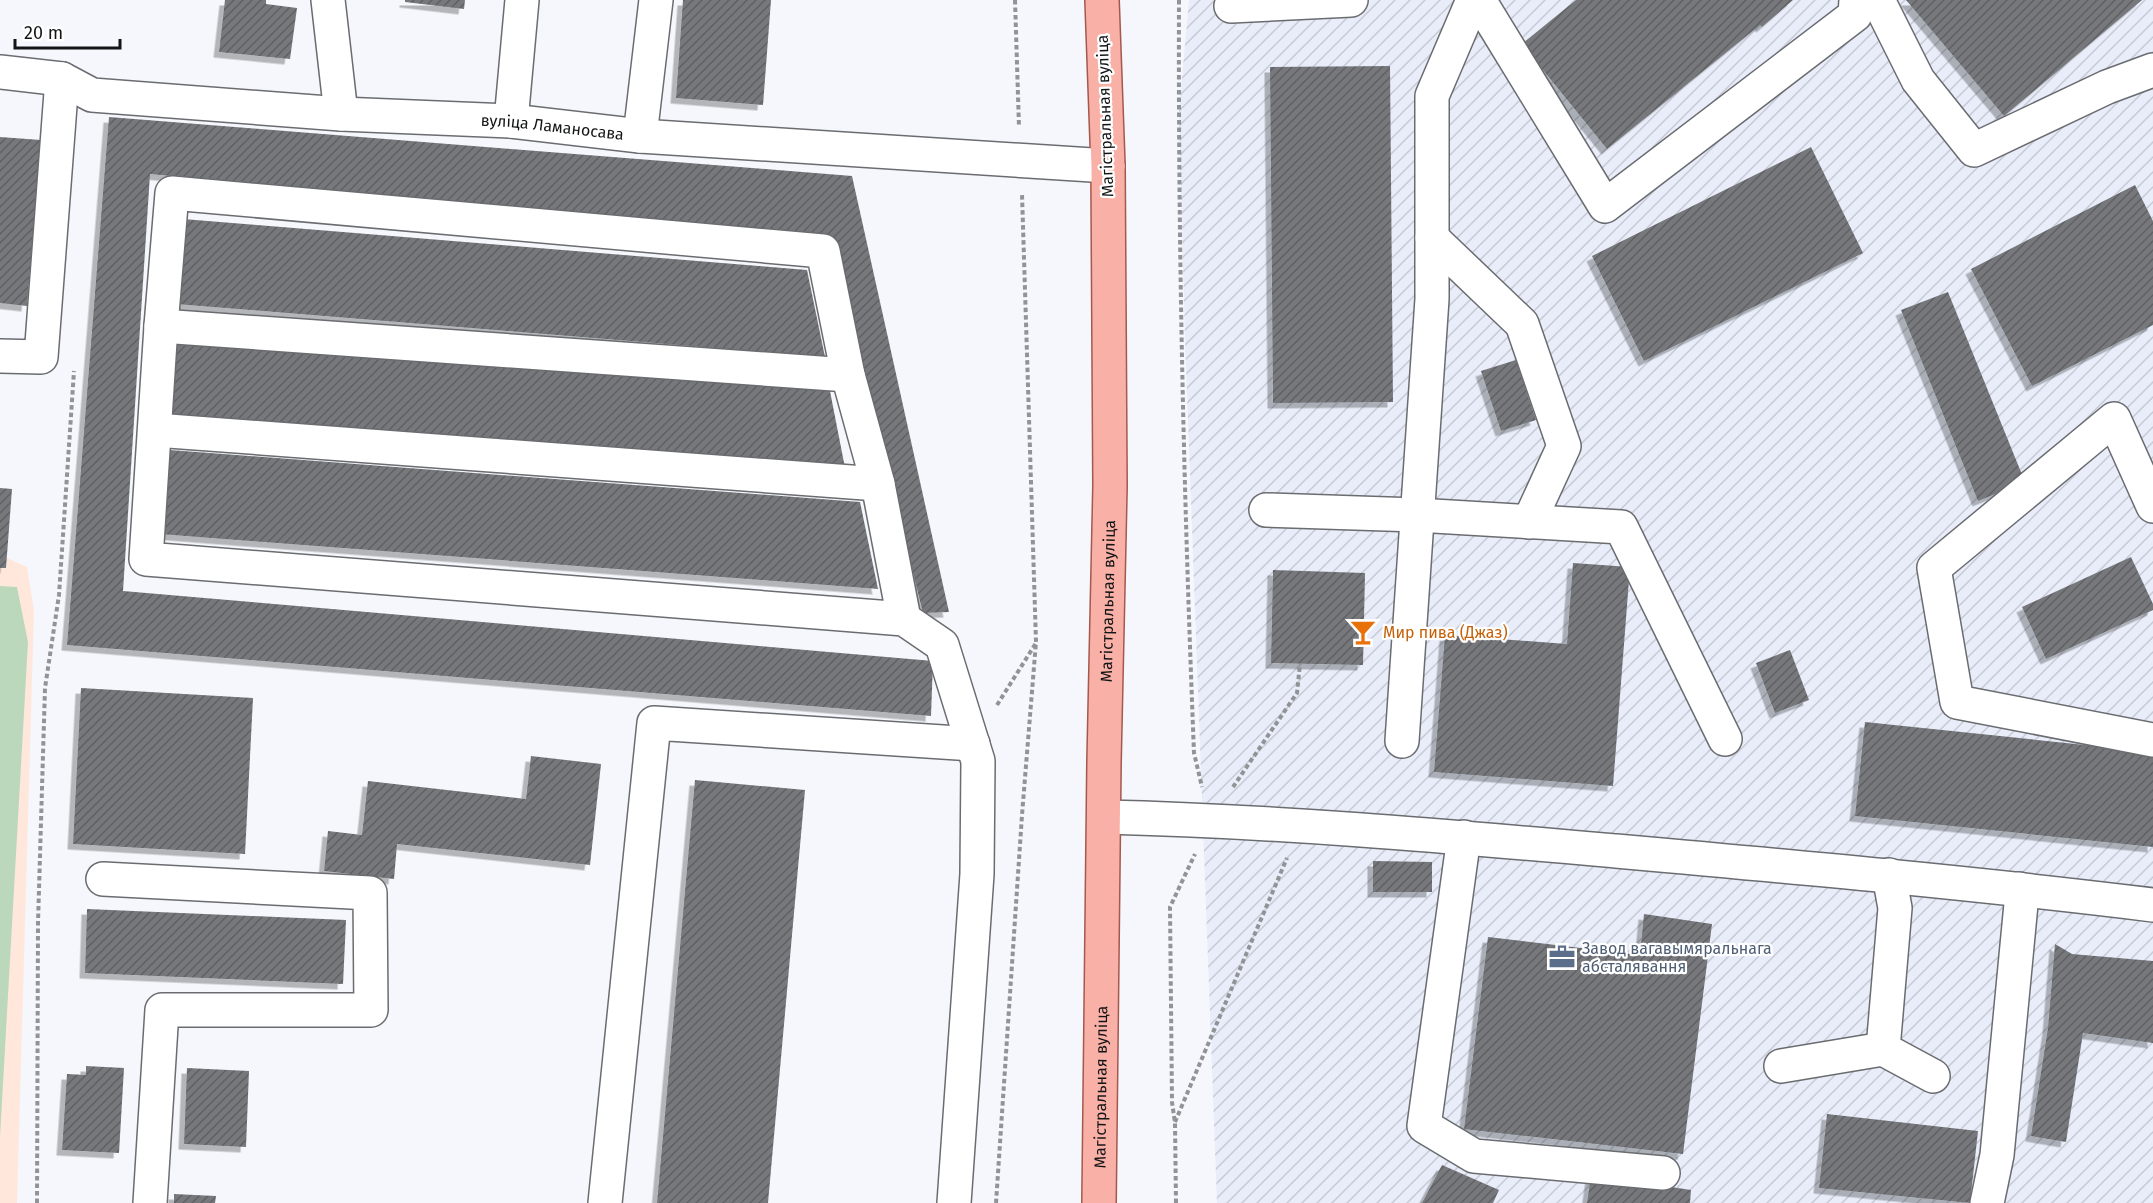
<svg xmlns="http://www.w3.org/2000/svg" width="2153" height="1203" font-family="'Fira Sans',sans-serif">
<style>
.industrial{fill:url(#industrial-furrows)}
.education{fill:#ffe8db}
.pitch{fill:#bbd8bc}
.building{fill:url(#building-hatch);filter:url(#shadow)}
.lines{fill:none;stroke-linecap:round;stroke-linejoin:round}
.minor-casing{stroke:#6a6c70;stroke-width:36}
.major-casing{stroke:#a5584e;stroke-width:36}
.path{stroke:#929396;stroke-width:4;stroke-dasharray:4.5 3;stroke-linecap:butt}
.minor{stroke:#fff;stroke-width:33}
.major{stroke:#f8b0a7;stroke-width:33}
.labels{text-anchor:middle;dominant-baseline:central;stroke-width:4.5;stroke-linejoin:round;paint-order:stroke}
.street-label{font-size:16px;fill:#131415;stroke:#fff}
.food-label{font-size:16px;fill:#c56008;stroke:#fff;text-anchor:start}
.service-label{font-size:16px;fill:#4e5e75;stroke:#fff;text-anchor:start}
</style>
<defs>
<pattern id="industrial-furrows" width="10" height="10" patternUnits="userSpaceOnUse" patternTransform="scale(1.5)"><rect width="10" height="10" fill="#e8edf9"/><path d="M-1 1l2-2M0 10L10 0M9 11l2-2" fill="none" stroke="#c6cad5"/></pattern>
<pattern id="building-hatch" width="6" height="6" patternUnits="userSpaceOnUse" patternTransform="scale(1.5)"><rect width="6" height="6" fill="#76787c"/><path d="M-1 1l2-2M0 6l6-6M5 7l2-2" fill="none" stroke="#606164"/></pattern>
<filter id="shadow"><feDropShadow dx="-5.5" dy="5.5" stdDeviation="0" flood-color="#0004"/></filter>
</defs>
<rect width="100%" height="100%" fill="#f5f7fc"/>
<path class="industrial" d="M1189 0H2153V1203H1217L1185 339 1179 112Z"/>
<path class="education" d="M7 558 27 567 34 611 17 1203H0V568H6Z"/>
<path class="pitch" d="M0 586 17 587 28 642 0 1137Z"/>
<g class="building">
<path d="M225 0H266V4L297 8 290 59 219 52Z"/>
<path d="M405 0H465L464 9 405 2Z"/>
<path d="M683 0H771L763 105 676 98Z"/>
<path d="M1576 0H1793L1762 27 1760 25 1607 149 1522 44Z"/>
<path d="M1906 0H2142L2004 116Z"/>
<path d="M1390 66 1393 402 1273 403 1270 67Z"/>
<path d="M109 117 852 176 949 612 923 613 830 236 150 174 123 591 933 661 931 716 67 645Z"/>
<path d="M0 137 41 140 27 306 0 303Z"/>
<path d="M1811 147 1863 253 1644 361 1592 256Z"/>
<path d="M2135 185 2153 221V325L2032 386 1971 269Z"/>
<path d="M183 219 807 270 825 357 176 304Z"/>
<path d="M1948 292 2025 482 1978 501 1901 310Z"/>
<path d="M177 336 829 386 846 473 171 418Z"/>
<path d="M1516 360 1536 420 1501 431 1481 371Z"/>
<path d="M170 450 860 502 878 589 160 534Z"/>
<path d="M0 488 12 489 6 568H0Z"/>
<path d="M2131 557 2153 604V610L2046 659 2022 607Z"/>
<path d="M1573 563 1630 567 1613 786 1434 772 1445 635 1567 644Z"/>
<path d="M1273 570 1365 573 1363 665 1271 663Z"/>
<path d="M1790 650 1809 700 1775 713 1756 663Z"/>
<path d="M81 688 253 698 245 854 73 844Z"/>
<path d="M1865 722 2153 752V847L1855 816Z"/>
<path d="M531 756 601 764 590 865 397 844 394 879 324 871 328 831 362 835 368 781 526 799Z"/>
<path d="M695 780 805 790 768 1203H657Z"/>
<path d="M1373 861 1432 862V892H1373Z"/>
<path d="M87 909 346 920 343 984 85 973Z"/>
<path d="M1644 914 1712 924 1683 1154 1464 1129 1488 937 1640 955Z"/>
<path d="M2055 944 2072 954 2153 961V1043L2083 1033 2066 1142 2031 1136 2048 1028Z"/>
<path d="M86 1066 124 1068 119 1153 62 1150 67 1074 86 1075Z"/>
<path d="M187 1068 249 1071 246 1147 184 1144Z"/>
<path d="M1827 1114 1978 1131 1970 1203 1819 1188Z"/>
<path d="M1442 1165 1499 1190 1493 1203H1422Z"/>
<path d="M1591 1175 1691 1190 1690 1203H1587Z"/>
<path d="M174 1194 216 1196 215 1203H174Z"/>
</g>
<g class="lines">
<g class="minor-casing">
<g id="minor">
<path d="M328 0 341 114"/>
<path d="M1479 0 1605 206 1855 15 1856 0"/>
<path d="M1878 0 1918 80 1974 150 2107 87 2153 70"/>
<path d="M1231 6 1351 0"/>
<path id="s1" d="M0 72 62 79 92 95 341 114 511 121 640 136 1108 166"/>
<path d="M511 121 522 0"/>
<path d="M640 136 656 0"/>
<path d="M1432 238 1522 324 1564 446 1529 522"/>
<path d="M161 326 848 375"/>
<path d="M0 356 41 357 62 79"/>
<path d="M155 430 878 484"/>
<path d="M2153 506 2114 419 1934 568 1957 702 2153 740"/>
<path d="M1266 510 1417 515 1621 527 1725 739"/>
<path d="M904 619 878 484 848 375 823 251 172 193 161 326 146 559 904 619 942 645 978 761 977 874 954 1203"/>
<path d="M1402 741 1432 299V96L1473 0"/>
<path d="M1104 817C1275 821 1445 836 1616 851 1795 867 1974 883 2153 905"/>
<path d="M1464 837 1424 1126 1474 1156 1663 1173"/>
<path d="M1889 875 1895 908 1883 1049 1933 1076"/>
<path d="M103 879 370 893 371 1010H162L150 1203"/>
<path d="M1781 1066 1883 1049"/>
<path d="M605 1203 654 723 973 744"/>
<path d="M1987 1203 1997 1155 2021 904 2019 889"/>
</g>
</g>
<g class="major-casing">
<g id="major">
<path id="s2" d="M1099 1203 1104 762 1110 486 1108 166 1102 0"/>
</g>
</g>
<g class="path">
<path d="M1015 0 1019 127"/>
<path d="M1179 0C1178 251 1184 502 1194 753L1202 787"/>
<path d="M997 705 1036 643"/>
<path d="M1233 787 1297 693 1300 664"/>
<path d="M1175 1122 1287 858"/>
<path d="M37 1203 38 923 45 688 59 595 74 371"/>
<path d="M996 1203 1022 815 1036 642 1022 194"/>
<path d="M1176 1203 1175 1123 1172 1102 1170 907 1195 854"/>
</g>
<use href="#minor" class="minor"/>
<use href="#major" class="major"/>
</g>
<defs>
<g id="bar-bare" transform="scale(2.07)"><path d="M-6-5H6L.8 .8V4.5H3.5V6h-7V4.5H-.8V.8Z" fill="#e8710a" stroke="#fff" stroke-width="2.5" paint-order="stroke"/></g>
<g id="office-bare" transform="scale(2.07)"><path d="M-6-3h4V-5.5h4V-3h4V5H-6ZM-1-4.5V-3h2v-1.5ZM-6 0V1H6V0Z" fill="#5c6f8a" stroke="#fff" stroke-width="2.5" paint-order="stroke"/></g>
</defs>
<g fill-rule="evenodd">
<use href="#bar-bare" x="1363" y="632"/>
<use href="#office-bare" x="1562" y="957"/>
</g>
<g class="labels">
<g class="street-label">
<text transform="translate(1105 116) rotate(-92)">Магістральная вуліца</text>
<text stroke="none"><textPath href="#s1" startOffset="558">вуліца Ламаносава</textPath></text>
<text stroke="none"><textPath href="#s2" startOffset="602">Магістральная вуліца</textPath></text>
<text stroke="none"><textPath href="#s2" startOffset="116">Магістральная вуліца</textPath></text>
</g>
<g class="food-label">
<text x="1383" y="632">Мир пива (Джаз)</text>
</g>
<g class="service-label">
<text x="1582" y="948">Завод вагавымяральнага<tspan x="1582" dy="18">абсталявання</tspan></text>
</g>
</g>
<path d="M15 39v9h105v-9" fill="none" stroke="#131415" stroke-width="3"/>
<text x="24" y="39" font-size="18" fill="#131415" stroke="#ffffff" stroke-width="4.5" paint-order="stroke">20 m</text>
</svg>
